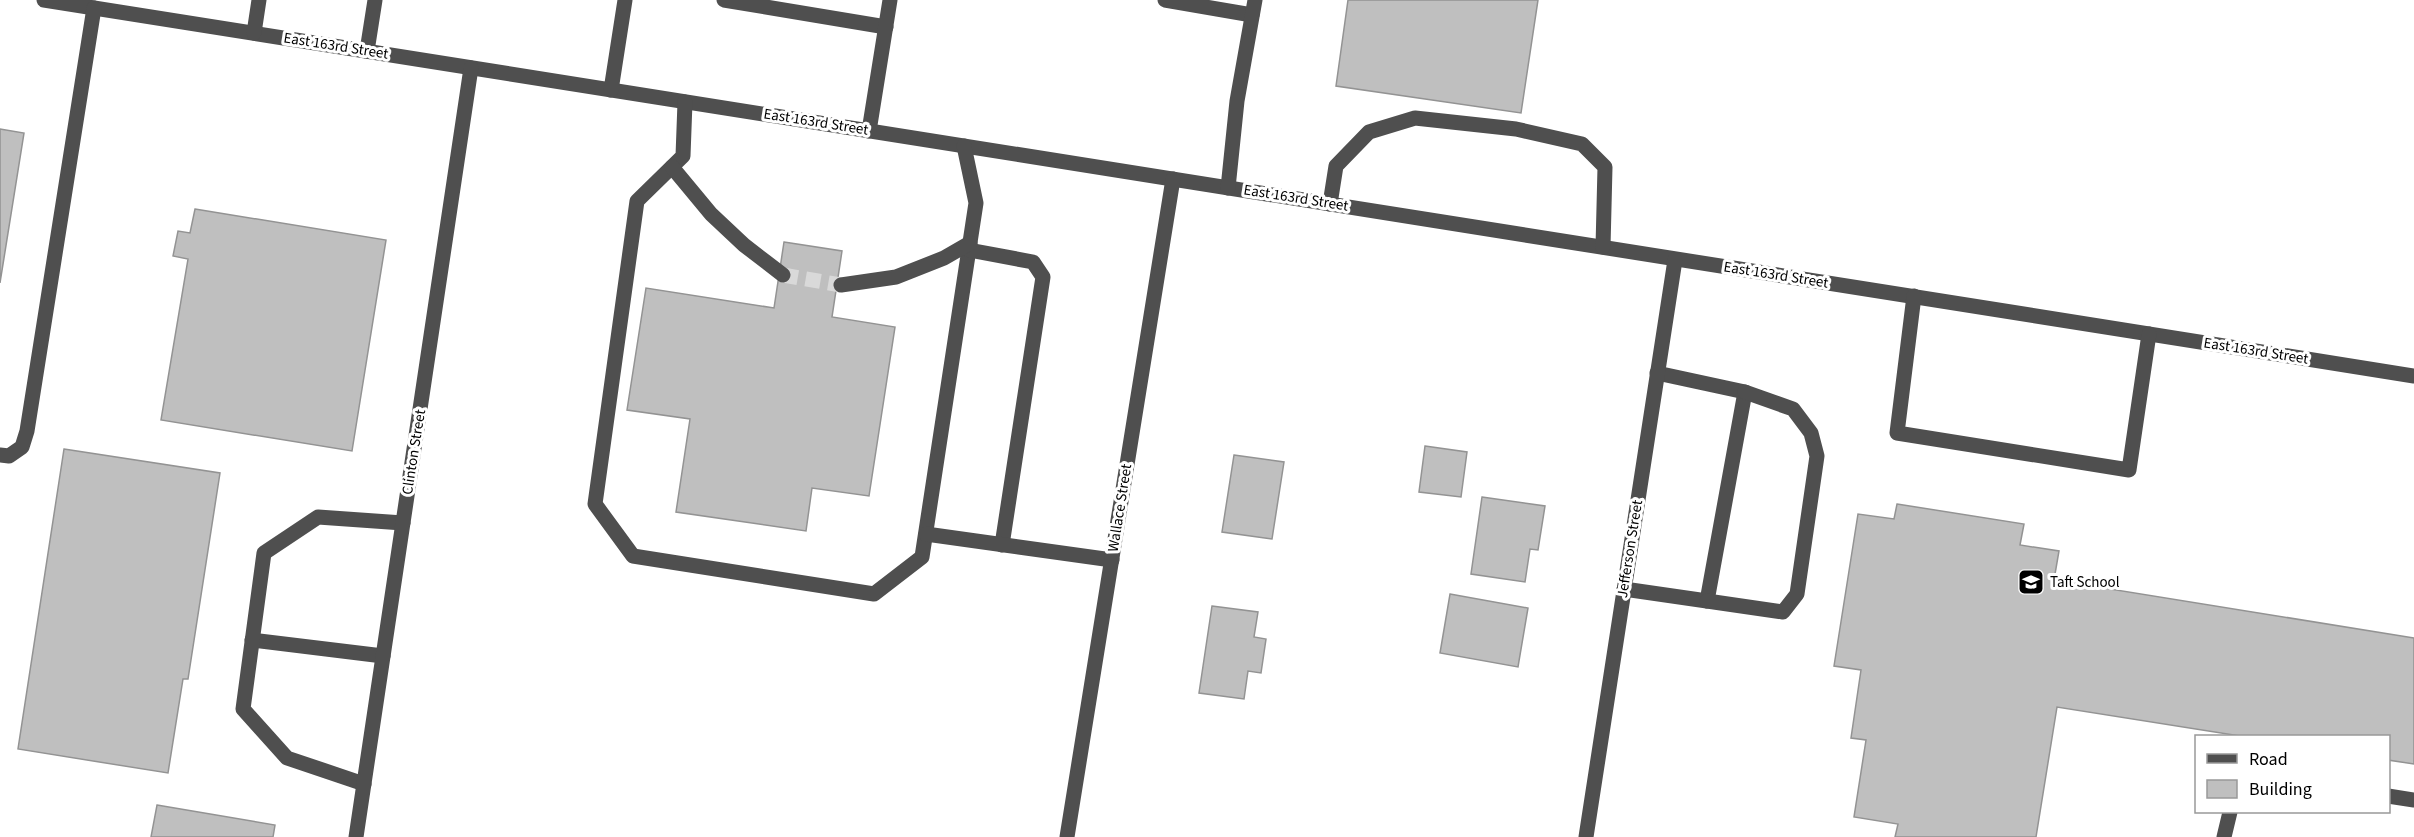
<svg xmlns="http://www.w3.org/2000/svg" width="2414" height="837" font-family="'Source Sans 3',sans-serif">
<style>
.building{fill:#bfbfbf;stroke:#939393;stroke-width:1.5}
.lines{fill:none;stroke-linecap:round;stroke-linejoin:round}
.minor-tunnel{stroke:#d9d9d9;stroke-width:15;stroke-dasharray:15 8;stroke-linecap:butt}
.minor{stroke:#4f4f4f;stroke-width:15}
.labels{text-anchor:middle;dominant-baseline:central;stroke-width:6;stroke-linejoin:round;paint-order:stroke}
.street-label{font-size:15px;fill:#000;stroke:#fff}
.poi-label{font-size:15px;fill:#000;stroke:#fff;text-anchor:start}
</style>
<rect width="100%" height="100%" fill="#fff"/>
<g class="building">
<path d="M1348 0H1538L1521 113 1336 86Z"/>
<path d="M0 129 24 133 0 283Z"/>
<path d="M195 209 386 240 352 451 161 420 188 259 173 256 178 231 190 233Z"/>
<path d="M784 242 842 251 832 317 895 327 869 496 812 488 806 531 676 512 690 419 627 410 646 288 774 308Z"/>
<path d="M1425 446 1467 452 1461 497 1419 492Z"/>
<path d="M64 449 220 473 188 679H183L168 773 18 749Z"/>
<path d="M1234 455 1284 462 1272 539 1222 532Z"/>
<path d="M1482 497 1545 506 1538 550 1530 549 1525 582 1471 574Z"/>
<path d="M1897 504 2024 524 2020 545 2059 551 2054 580 2414 638V764L2388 760V736H2240L2057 707 2036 837H1895L1898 824 1854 817 1866 740 1851 738 1861 670 1834 666 1858 514 1894 519Z"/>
<path d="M1450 594 1528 608 1518 667 1440 653Z"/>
<path d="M1212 606 1258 612 1254 637 1266 639 1261 673 1248 671 1244 699 1199 693Z"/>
<path d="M157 805 275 825 273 837H151Z"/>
</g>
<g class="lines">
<path class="minor-tunnel" d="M783 275 841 285"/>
<g class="minor">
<path d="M44 0 2414 376"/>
<path d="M724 0 886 27"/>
<path d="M1165 0 1252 15"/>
<path d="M254 33 259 0"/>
<path d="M367 51 375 0"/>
<path d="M611 90 625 0"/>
<path d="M685 102 683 156 637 201 595 504 633 556 874 594 922 557 976 203 964 146"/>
<path d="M869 131 890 0"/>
<path d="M672 167 711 214 744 245 783 275"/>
<path d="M1228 188 1237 101 1255 0"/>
<path d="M1330 204 1336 166 1369 132 1415 118 1516 129 1582 144 1605 167 1603 247"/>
<path d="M969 250 1033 262 1043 277 1002 545"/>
<path d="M841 285 896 277 944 258 970 243"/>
<path d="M1914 296 1897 433 2129 470 2149 334"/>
<path d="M0 455 9 456 22 447 27 431 94 8"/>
<path d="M926 534 1112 560"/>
<path d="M1624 589 1707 601 1745 392 1657 373"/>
<path d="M1707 601 1783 612 1797 594 1817 456 1811 433 1793 409 1745 392"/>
<path d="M252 640 383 656"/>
<path d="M364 784 287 758 243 709 264 553 318 517 403 523"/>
<path d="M2388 796 2414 800"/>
<path d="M356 837 471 68"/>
<path d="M1067 837 1173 179"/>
<path d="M1586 837 1675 260"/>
<path d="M2224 837 2230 812"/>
</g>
</g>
<defs>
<g id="school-square" transform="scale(1.35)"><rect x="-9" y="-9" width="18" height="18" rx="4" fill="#000" stroke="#fff"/><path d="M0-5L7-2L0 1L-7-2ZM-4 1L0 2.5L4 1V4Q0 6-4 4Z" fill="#fff"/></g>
</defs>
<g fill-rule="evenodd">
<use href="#school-square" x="2031" y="582"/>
</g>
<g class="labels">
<g class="street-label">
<text transform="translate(336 46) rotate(9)">East 163rd Street</text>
<text transform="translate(816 122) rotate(9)">East 163rd Street</text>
<text transform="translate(1296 198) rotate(9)">East 163rd Street</text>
<text transform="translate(1776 275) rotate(9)">East 163rd Street</text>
<text transform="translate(2256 351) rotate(9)">East 163rd Street</text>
<text transform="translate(414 452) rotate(-81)">Clinton Street</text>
<text transform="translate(1120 508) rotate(-81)">Wallace Street</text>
<text transform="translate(1630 549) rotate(-81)">Jefferson Street</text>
</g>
<g class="poi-label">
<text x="2050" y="582">Taft School</text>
</g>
</g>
<rect x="2195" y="735" width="195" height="78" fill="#ffffff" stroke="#999999" stroke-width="1.5"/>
<rect x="2207" y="754" width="30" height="9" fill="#4f4f4f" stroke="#999999" stroke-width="1.5"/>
<text x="2249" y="765" font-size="18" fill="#000000">Road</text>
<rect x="2207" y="780" width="30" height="18" fill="#bfbfbf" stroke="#999999" stroke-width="1.5"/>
<text x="2249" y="795" font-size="18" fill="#000000">Building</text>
</svg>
